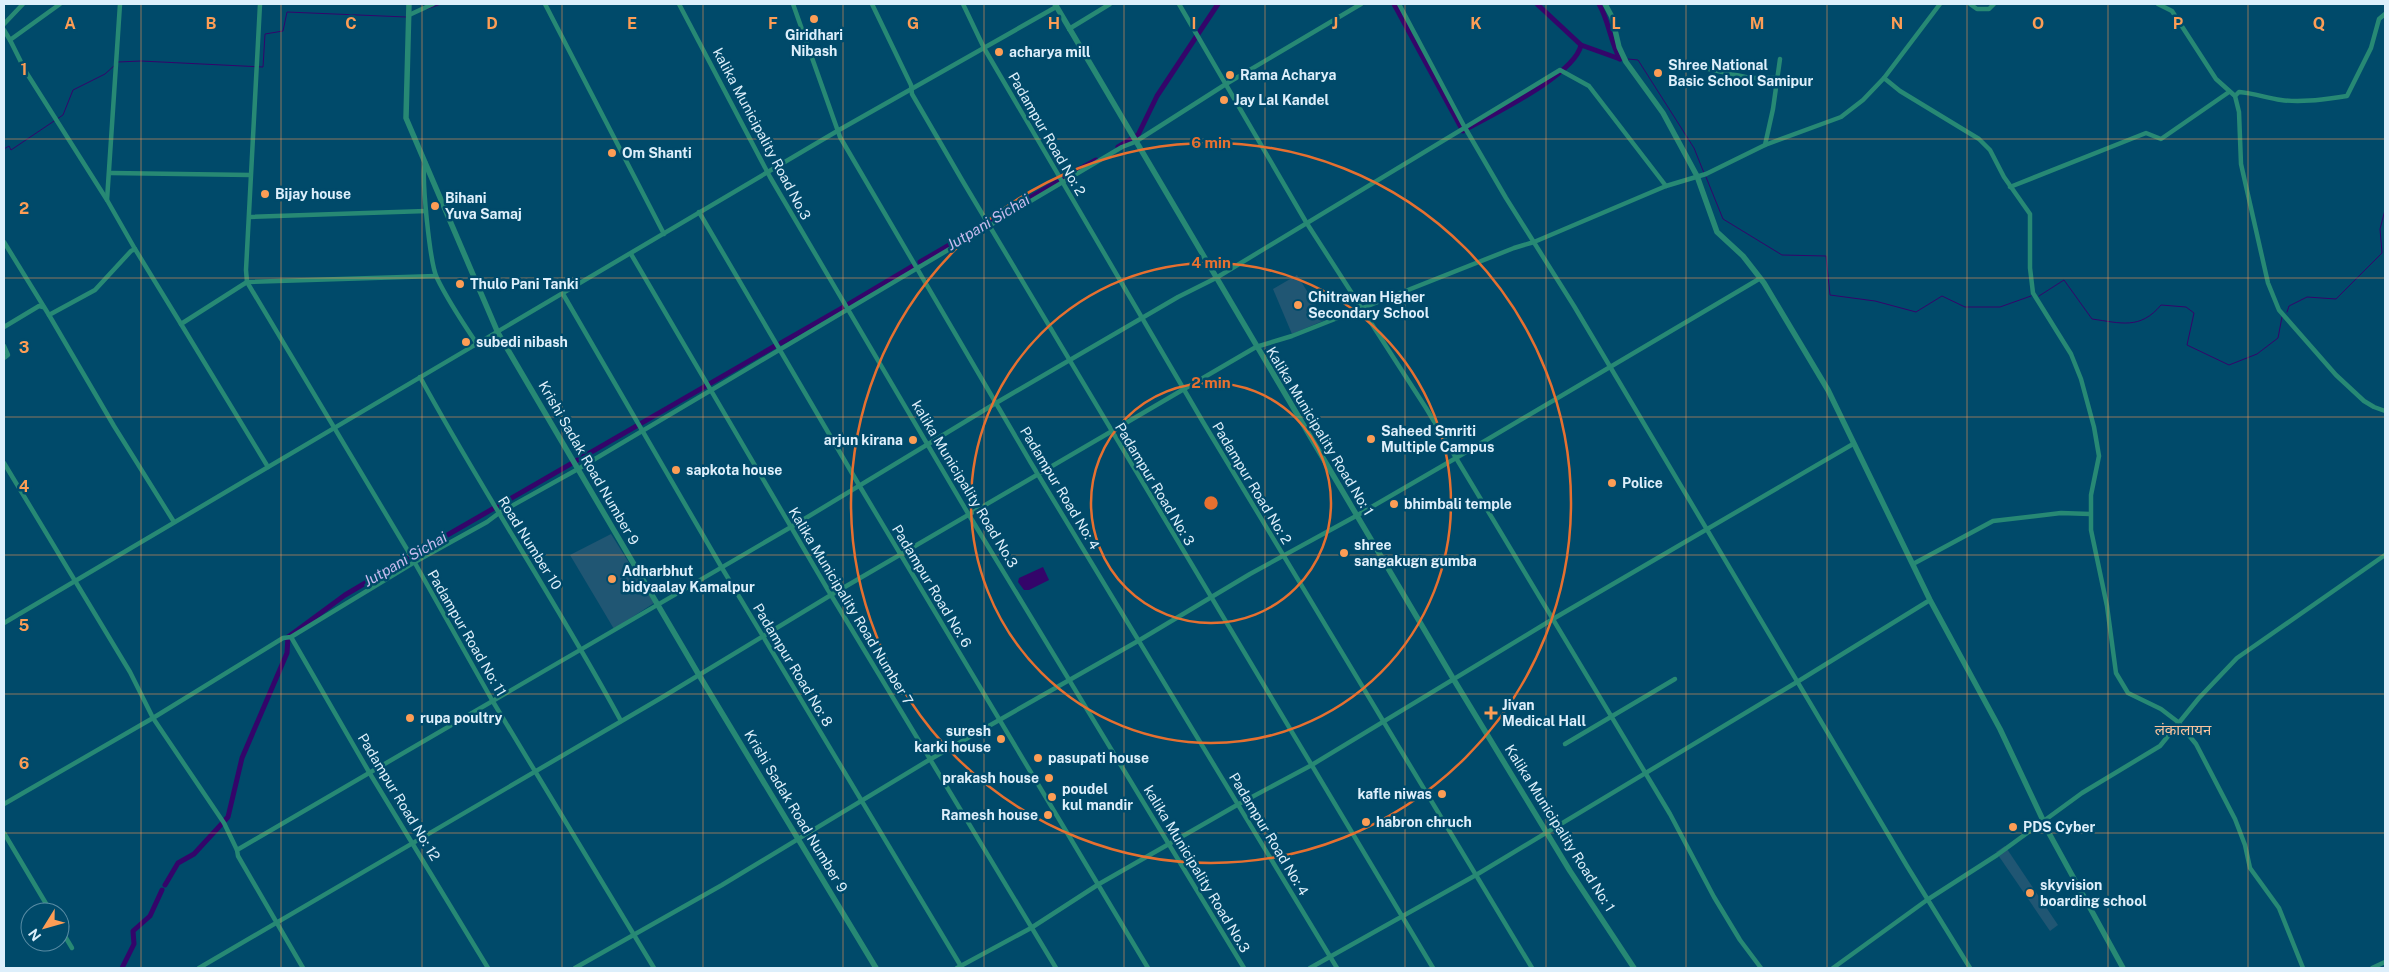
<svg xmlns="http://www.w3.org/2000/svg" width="2389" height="972" font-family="'Public Sans','Noto Sans Devanagari',sans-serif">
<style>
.built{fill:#205673}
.water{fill:#34056a}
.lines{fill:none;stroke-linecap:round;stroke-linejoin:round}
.stream{stroke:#34056a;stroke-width:1}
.canal{stroke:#34056a;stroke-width:5}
.minor{stroke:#278974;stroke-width:4.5}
.tertiary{stroke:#278974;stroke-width:5.5}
.grid{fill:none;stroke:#fd9d55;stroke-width:1;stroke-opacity:0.55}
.ring{fill:none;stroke:#e67030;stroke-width:2.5}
.poi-dot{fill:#fd9d55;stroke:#004a6a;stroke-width:2}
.labels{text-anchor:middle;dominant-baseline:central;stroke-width:5;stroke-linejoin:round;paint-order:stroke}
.poi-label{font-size:14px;font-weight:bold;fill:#ddeffb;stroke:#004a6a;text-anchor:start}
.street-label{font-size:14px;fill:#ddeffb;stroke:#004a6a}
.water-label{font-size:15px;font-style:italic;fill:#c7bbee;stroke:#004a6a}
.neighbourhood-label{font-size:15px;fill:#fac39e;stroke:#004a6a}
.grid-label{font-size:16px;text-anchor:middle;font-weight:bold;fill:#fd9d55;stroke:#004a6a;stroke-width:5;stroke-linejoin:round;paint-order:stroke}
.centre{fill:#e67030;stroke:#004a6a;stroke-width:2.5}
.ring-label{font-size:15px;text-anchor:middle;font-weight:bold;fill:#e67030;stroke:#004a6a;stroke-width:5;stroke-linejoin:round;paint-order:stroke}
</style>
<rect width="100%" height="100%" fill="#004a6a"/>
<g class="built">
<path d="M1297 275 1325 320 1292 334 1273 289Z"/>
<path d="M611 534 654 603 614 629 570 555Z"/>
<path d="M2005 846 2058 925 2050 931 1996 852Z"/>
</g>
<path class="water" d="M1043 567 1049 580 1029 590H1024L1018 582 1019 578Z"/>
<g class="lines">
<g class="stream">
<path d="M2385 4V5"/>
<path d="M427 9 441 4"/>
<path d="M1628 59 1638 60 1694 148 1704 173"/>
<path d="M118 62 141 61 263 67 265 34 283 31 287 12 406 17"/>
<path d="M4 149 9 146 11 150 63 115 73 90 105 74 115 65"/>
<path d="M1706 177 1723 219 1782 255 1826 256 1830 295 1875 301 1916 312 1942 296 1965 307H2000L2031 296"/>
<path d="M2039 296 2064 280 2092 319C2121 323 2140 330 2161 305L2186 307 2194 313 2187 345 2229 365 2257 354 2278 338 2282 317"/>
<path d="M2287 312 2289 306 2307 297 2336 299 2382 253 2380 229 2385 210"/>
</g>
<g class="canal">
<path d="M1394 4 1463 131C1491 115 1575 75 1581 45L1620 59"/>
<path d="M1537 4 1581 45"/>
<path d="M1599 4C1609 21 1610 41 1620 59"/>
<path d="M1198 34 1218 4"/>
<path d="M1118 147 1138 135 1157 96 1196 37"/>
<path d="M1063 178 1096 160"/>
<path d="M920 262 1057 182"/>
<path d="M849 304 913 266"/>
<path d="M781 343 844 307"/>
<path d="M165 885 178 863 194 854 228 817 242 758 287 653 288 637 345 595 411 556 775 346"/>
<path d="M122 968 134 944 133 931 150 916 162 890"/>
</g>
<g class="minor">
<path d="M260 4 246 270 247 282 411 556 492 700 654 968"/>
<path d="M545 4 664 234"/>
<path d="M679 4 770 177 969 515 1244 968"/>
<path d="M793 4 840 137 1031 463 1337 968"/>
<path d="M872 4 911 85 912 94 962 180 1433 968"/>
<path d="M963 4 984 48 1203 422 1532 968"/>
<path d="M1179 4 1306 222 1426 408 1670 814 1714 897 1740 940 1761 968"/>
<path d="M1399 4 1464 126 1506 198 1574 306 1907 866 1970 968"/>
<path d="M1970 4 1977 9H1989L1994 4"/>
<path d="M2158 4 2172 11 2216 79 2235 96 2239 112 2241 164 2268 283 2279 310 2336 375 2364 401 2374 407 2385 411"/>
<path d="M409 15 433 4"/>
<path d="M4 24 23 4"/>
<path d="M1069 29 1110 4"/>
<path d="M4 30 10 40 60 4"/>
<path d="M10 40 26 72 107 200 135 249"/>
<path d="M1704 68 1750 78H1778"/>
<path d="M1884 78 1940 4"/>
<path d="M2235 96 2239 92C2253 93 2267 98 2281 100 2303 103 2325 99 2347 96L2371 48 2379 19 2385 14"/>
<path d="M1765 145 1773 109 1780 59"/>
<path d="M425 162C421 177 430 264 437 278 448 301 463 323 477 344"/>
<path d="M111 173 250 175"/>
<path d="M2010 187 2146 133 2161 139 2229 92"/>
<path d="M107 200 120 4"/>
<path d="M699 212 859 485 1148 968"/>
<path d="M250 217 426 211"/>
<path d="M4 242 49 315 95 290 131 251 135 249 181 324 247 282 436 276"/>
<path d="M631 254 828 590 1056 968"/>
<path d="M563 294 722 568 962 968"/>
<path d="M49 315 114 426 174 522"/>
<path d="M181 324 268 467"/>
<path d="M4 327 39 306 43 307"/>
<path d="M4 346 8 355 4 358"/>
<path d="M420 377C483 493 558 604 621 721"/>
<path d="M4 463 130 672 153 718 224 823 237 850"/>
<path d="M1913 564 1993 521 2061 513 2090 514"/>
<path d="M4 623 839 130 1056 7"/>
<path d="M291 637 369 772 488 968"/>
<path d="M1565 744 1675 679"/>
<path d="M4 804 153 718 283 638 291 637 413 563 487 522 499 513 578 469 1122 147 1135 142 1226 84 1361 4"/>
<path d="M4 833 51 912"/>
<path d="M60 928 72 948"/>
<path d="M199 968 661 698 831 595 1256 347 1292 336 1514 248 1534 242 1666 186 1706 174 1765 145 1841 117 1863 100 1884 78 1900 91 1979 139 1990 150 2004 177 2030 214V268L2033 293 2071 354 2081 379 2094 427 2099 456 2091 495V530L2107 606 2116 673 2128 693 2161 709 2178 722 2196 744 2235 819 2245 845 2250 868 2279 908 2303 968"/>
<path d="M303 968 238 856 237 850 791 527 996 403 1178 297 1216 278 1560 70 1589 86 1666 186"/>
<path d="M575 968 722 885 929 760 1138 641 1250 574 1356 516 1456 458 1759 279"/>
<path d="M957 968 1031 928 1099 884 1237 805 1310 766 1553 619 1853 444"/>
<path d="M1310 968 1476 875 1797 682 1930 600"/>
<path d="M1833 968 1927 900 1997 855 2082 793 2160 746 2199 698 2237 658 2385 555"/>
<path d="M2372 968 2385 962"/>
</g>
<g class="tertiary">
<path d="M409 4 406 118 498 333 699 675 876 968"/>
<path d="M1055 4 1454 680 1570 871 1634 968"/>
<path d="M1605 4 1612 17 1619 47 1626 62 1663 113 1697 176 1717 232 1743 256 1764 283 1828 390 1930 600 2000 729 2050 835 2123 968"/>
</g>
</g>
<path class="grid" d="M141 4V968M281 4V968M422 4V968M562 4V968M703 4V968M843 4V968M984 4V968M1124 4V968M1265 4V968M1405 4V968M1546 4V968M1686 4V968M1827 4V968M1967 4V968M2108 4V968M2248 4V968M4 139H2385M4 278H2385M4 417H2385M4 555H2385M4 694H2385M4 833H2385"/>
<g class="ring">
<circle cx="1211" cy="503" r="120"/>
<circle cx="1211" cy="503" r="240"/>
<circle cx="1211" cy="503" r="360"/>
</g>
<g class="poi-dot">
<circle cx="814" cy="19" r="5"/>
<circle cx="999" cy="52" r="5"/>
<circle cx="1658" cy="73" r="5"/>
<circle cx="1230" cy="75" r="5"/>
<circle cx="1224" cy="100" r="5"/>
<circle cx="612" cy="153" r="5"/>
<circle cx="265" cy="194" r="5"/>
<circle cx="435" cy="206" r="5"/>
<circle cx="460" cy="284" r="5"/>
<circle cx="1298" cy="305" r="5"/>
<circle cx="466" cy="342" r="5"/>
<circle cx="1371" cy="439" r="5"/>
<circle cx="913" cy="440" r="5"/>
<circle cx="676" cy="470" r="5"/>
<circle cx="1612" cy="483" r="5"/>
<circle cx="1394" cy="504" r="5"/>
<circle cx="1344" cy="553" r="5"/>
<circle cx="612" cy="579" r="5"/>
<path d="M1488.5 705.5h5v5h5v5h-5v5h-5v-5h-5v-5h5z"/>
<circle cx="410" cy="718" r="5"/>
<circle cx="1001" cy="739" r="5"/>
<circle cx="1038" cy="758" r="5"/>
<circle cx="1049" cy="778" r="5"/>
<circle cx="1442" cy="794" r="5"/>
<circle cx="1052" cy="797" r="5"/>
<circle cx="1048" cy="815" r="5"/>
<circle cx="1366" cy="822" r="5"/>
<circle cx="2013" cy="827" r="5"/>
<circle cx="2030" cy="893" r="5"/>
</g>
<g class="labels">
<g class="poi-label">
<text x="814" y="35" text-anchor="middle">Giridhari<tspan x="814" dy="16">Nibash</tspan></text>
<text x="1009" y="52">acharya mill</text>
<text x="1668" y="65">Shree National<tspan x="1668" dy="16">Basic School Samipur</tspan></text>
<text x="1240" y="75">Rama Acharya</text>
<text x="1234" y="100">Jay Lal Kandel</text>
<text x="622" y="153">Om Shanti</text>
<text x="275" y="194">Bijay house</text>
<text x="445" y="198">Bihani<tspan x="445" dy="16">Yuva Samaj</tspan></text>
<text x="470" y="284">Thulo Pani Tanki</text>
<text x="1308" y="297">Chitrawan Higher<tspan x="1308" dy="16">Secondary School</tspan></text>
<text x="476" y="342">subedi nibash</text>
<text x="1381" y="431">Saheed Smriti<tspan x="1381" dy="16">Multiple Campus</tspan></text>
<text x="903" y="440" text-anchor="end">arjun kirana</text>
<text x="686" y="470">sapkota house</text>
<text x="1622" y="483">Police</text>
<text x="1404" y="504">bhimbali temple</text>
<text x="1354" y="545">shree<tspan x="1354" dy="16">sangakugn gumba</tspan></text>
<text x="622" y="571">Adharbhut<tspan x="622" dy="16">bidyaalay Kamalpur</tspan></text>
<text x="1502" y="705">Jivan<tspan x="1502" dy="16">Medical Hall</tspan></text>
<text x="420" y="718">rupa poultry</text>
<text x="991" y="731" text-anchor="end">suresh<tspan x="991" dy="16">karki house</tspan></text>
<text x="1048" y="758">pasupati house</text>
<text x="1039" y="778" text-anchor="end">prakash house</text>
<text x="1062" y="789">poudel<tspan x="1062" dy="16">kul mandir</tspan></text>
<text x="1432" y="794" text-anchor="end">kafle niwas</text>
<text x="1038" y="815" text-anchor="end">Ramesh house</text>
<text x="1376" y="822">habron chruch</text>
<text x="2023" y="827">PDS Cyber</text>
<text x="2040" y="885">skyvision<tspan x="2040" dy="16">boarding school</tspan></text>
</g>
<g class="street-label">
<text transform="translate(762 134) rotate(62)">kalika Municipality Road No.3</text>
<text transform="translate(1047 134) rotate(60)">Padampur Road No: 2</text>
<text transform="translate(1320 431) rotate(59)">Kalika Municipality Road No: 1</text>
<text transform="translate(589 463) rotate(60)">Krishi Sadak Road Number 9</text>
<text transform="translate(1252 483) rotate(59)">Padampur Road No: 2</text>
<text transform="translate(965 484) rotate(59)">kalika Municipality Road No.3</text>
<text transform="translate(1155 484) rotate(59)">Padampur Road No: 3</text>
<text transform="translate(1060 488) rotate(59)">Padampur Road No: 4</text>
<text transform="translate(530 543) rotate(58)">Road Number 10</text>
<text transform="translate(932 586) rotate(59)">Padampur Road No: 6</text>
<text transform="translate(851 606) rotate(59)">Kalika Municipality Road Number 7</text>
<text transform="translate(467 633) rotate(60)">Padampur Road No: 11</text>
<text transform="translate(793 665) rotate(59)">Padampur Road No: 8</text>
<text transform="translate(399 797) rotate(59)">Padampur Road No: 12</text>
<text transform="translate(796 811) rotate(59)">Krishi Sadak Road Number 9</text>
<text transform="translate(1560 828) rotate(58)">Kalika Municipality Road No: 1</text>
<text transform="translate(1269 834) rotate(59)">Padampur Road No: 4</text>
<text transform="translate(1197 869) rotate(59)">kalika Municipality Road No.3</text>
</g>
<g class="water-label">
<text transform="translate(988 222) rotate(-31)">Jutpani Sichai</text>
<text transform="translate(405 559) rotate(-30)">Jutpani Sichai</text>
</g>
<g class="neighbourhood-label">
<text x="2183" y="729">लंकालायन</text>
</g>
</g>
<g class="grid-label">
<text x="70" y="29">A</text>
<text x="211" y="29">B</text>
<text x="351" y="29">C</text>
<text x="492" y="29">D</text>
<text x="632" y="29">E</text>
<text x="773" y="29">F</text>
<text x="913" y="29">G</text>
<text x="1054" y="29">H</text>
<text x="1194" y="29">I</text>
<text x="1335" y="29">J</text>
<text x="1476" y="29">K</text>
<text x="1616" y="29">L</text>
<text x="1757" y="29">M</text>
<text x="1897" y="29">N</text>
<text x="2038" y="29">O</text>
<text x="2178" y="29">P</text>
<text x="2319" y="29">Q</text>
<text x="24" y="75">1</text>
<text x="24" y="214">2</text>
<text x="24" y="353">3</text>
<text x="24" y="492">4</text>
<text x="24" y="631">5</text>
<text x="24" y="769">6</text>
</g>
<circle cx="1211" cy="503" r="8" class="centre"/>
<g class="ring-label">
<text x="1211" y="148">6 min</text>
<text x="1211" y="268">4 min</text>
<text x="1211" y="388">2 min</text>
</g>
<rect width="2389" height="972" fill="none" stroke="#ddeffb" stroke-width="10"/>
<g transform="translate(45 927) rotate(233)"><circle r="24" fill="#004a6a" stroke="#588ca4"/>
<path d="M0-4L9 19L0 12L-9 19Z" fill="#fd9d55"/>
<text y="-8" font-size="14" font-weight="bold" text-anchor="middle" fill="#ddeffb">N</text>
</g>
</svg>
